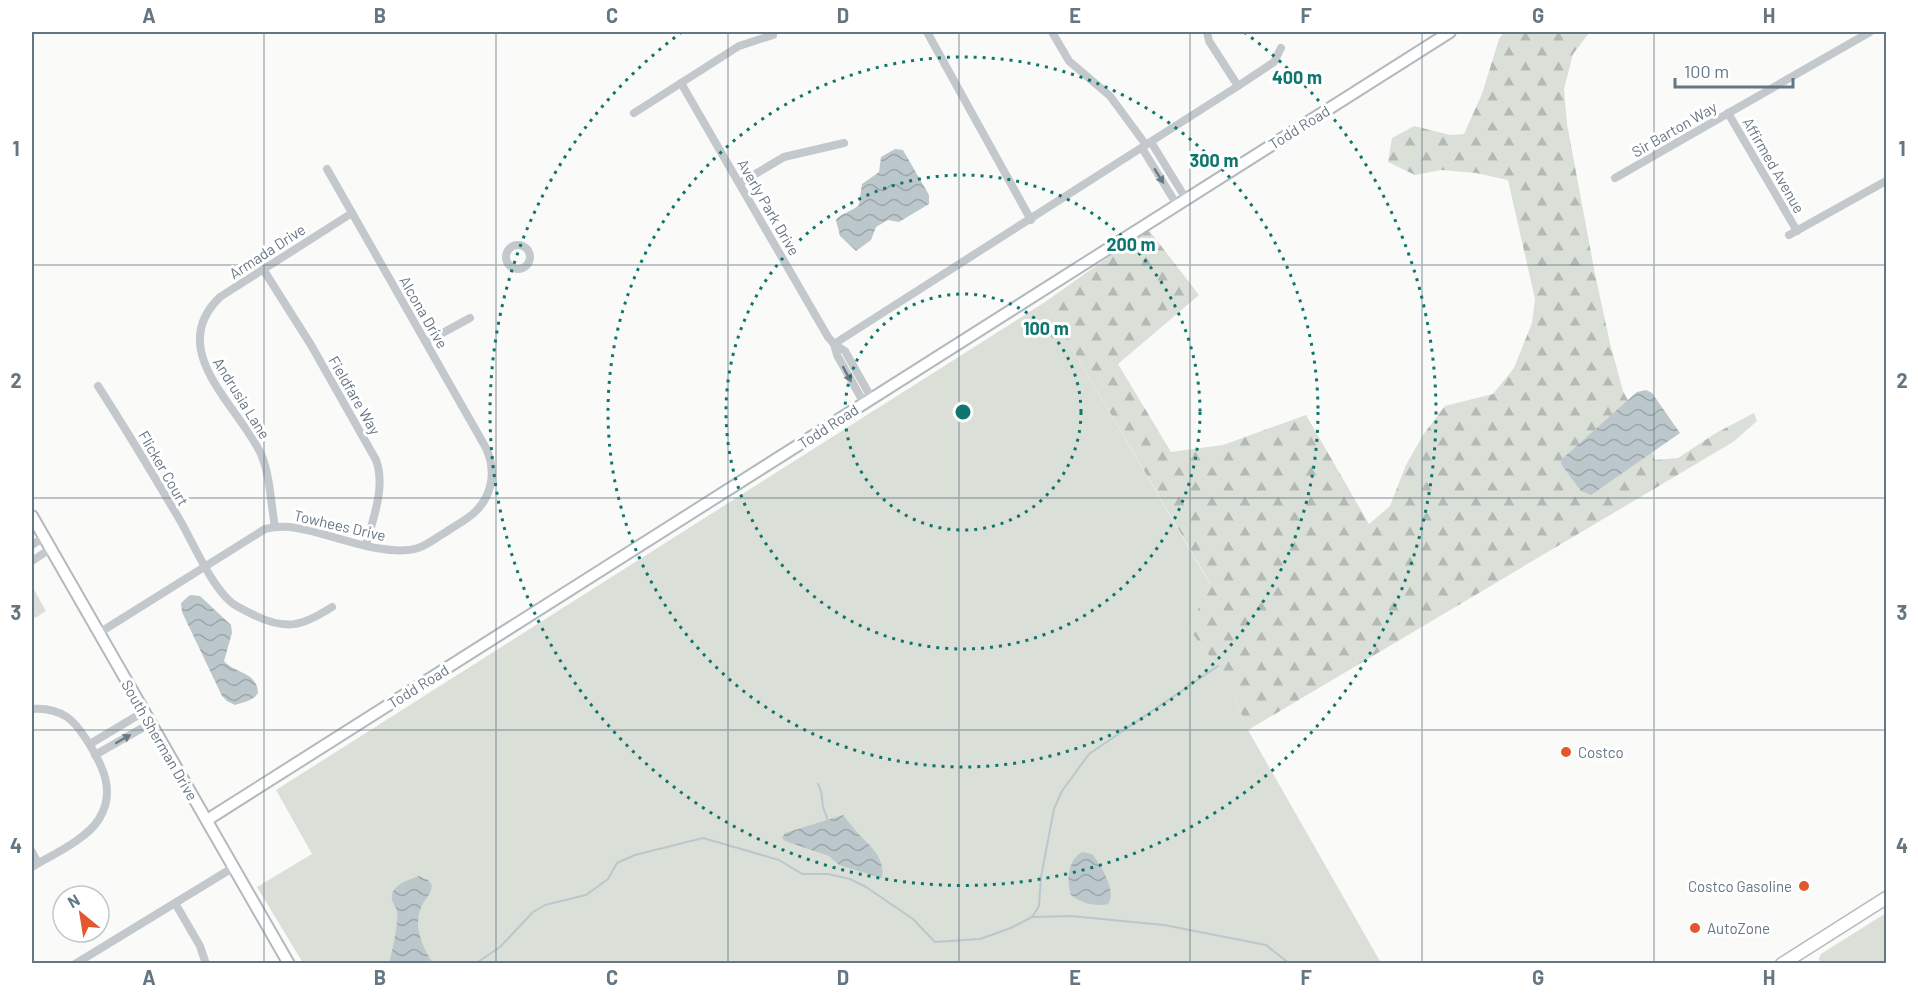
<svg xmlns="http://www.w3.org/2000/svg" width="1918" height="995" font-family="Barlow,sans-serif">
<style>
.grass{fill:#dadfd7}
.forest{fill:url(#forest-firs)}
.water{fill:url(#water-waves)}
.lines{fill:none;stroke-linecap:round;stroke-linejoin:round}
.stream{stroke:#bbc7cb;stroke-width:2}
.secondary-casing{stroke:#b3babf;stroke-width:14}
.primary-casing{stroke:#b5babe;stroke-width:15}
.street{stroke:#c3c8cc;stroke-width:8}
.secondary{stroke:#fff;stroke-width:10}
.primary{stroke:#fff;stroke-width:12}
.oneway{fill:#6a7a87}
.grid{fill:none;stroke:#657683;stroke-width:1.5;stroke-opacity:0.55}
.ring{fill:none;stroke:#0f766e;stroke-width:3;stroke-dasharray:3 6}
.poi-dot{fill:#e4572e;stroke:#fff;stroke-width:2}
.labels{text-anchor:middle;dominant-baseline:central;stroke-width:6;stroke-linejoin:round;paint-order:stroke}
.street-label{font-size:15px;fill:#657683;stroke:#fff}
.poi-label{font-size:15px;fill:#657683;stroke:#fff;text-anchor:start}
.centre{fill:#0f766e;stroke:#fff;stroke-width:3}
.ring-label{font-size:18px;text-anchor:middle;font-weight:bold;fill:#0f766e;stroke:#fff;stroke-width:6;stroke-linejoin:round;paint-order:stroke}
.neatline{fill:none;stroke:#657683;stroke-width:2}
.grid-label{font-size:20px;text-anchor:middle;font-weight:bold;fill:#657683}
</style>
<defs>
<pattern id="forest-firs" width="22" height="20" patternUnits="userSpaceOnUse" patternTransform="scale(1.5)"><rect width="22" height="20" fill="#dadfd7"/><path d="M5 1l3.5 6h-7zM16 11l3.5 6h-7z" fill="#b4b9b4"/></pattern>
<pattern id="water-waves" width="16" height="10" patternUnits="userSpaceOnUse" patternTransform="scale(1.5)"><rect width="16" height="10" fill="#bbc7cb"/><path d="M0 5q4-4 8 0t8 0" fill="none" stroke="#9ca6aa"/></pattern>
</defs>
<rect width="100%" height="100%" fill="#fafaf8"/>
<g class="grass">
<path d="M1045 302 1210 584 1189 629 1227 679 1248 730 1381 963H303L257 887 312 854 276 790Z"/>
<path d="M32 586 46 611 35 618 32 613Z"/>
<path d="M1886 913V963H1820L1819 958 1821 954Z"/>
</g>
<path class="forest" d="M1504 32H1590L1573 54 1564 89 1567 124 1595 274 1610 343 1623 391 1643 429 1655 460 1678 458 1716 433 1754 413 1757 421 1733 442 1248 730 1227 679 1189 629 1210 583 1045 302 1148 229 1199 295 1118 364 1171 452 1223 445 1306 415 1369 524 1390 506 1406 465 1423 435 1445 406 1493 394 1514 368 1532 323 1535 299 1508 180 1476 173 1441 170 1415 175 1388 162 1392 138 1414 126 1450 135 1464 134 1482 94 1499 39Z"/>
<g class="water">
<path d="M895 149 903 150 929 195V204L899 222 888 220 876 227 871 240 856 251 840 236 836 220C841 213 853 211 859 205L862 184 879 172 881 157Z"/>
<path d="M1646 390 1652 393 1680 433 1601 488 1591 495 1581 491 1561 464 1562 459 1637 392Z"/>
<path d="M190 595 200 596 231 625 232 633 224 661C235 674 257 671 258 693L255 697 248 701 235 705 227 701 222 696 182 612 181 603Z"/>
<path d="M843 815C847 820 851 825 855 830 867 844 886 856 882 878L839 865 829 856 785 841 782 838 785 833Z"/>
<path d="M1082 852 1092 854C1101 865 1117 892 1108 904 1095 907 1081 903 1071 895 1066 880 1068 860 1082 852Z"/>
<path d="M419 876 428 880 432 885C431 896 423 900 420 910 414 929 423 948 433 963H389C392 954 399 920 397 912 397 907 392 903 392 899 390 885 409 880 419 876Z"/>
</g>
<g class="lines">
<g class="stream">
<path d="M818 784C825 797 820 800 824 810 825 813 827 816 827 819"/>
<path d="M1032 917 1071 916 1164 925 1266 945 1290 964"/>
<path d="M475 964 500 947 533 912 545 905 586 895 608 879 617 863 635 855 703 838 779 860 802 874H828L850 879 866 887 913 919 935 942 980 939 1011 928 1032 917 1039 906 1041 877 1054 809 1062 791 1089 754 1218 666"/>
</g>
<g class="secondary-casing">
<g id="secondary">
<path d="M32 516 289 964"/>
<path d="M207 820 1450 32"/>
</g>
</g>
<g class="primary-casing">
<path id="primary" d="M1782 964 1886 898"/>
</g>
<g class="street">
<path d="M927 32 1031 220"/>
<path d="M1052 32 1069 61 1110 96 1146 145"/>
<path d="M1207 32 1209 41 1238 86 1274 62 1281 48"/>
<path d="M681 83 828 337 834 344 1238 86"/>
<path d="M634 113 739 46 773 35"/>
<path d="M1728 113 1797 231"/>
<path d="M1151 142 1186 199"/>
<path d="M1142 148 1177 205"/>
<path d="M1615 178 1870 32"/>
<path d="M740 183 784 157 844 143"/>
<path d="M1789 235 1886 181"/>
<circle cx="518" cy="257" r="12"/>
<path d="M263 269 311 345 376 460C386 487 373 518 366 545"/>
<path d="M426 342 470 318"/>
<path d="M98 386C127 431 154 476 181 522 194 545 212 587 232 603 239 608 248 612 256 616 288 631 304 625 332 607"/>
<path d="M864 403 837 355 834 344 845 351 872 399"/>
<path d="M275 527C271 505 270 474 261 454 237 404 165 350 220 297L352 213"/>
<path d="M32 545 43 538"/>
<path d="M32 561 50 549"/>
<path d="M99 633 265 529C283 524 298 528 315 532 343 539 390 557 418 548 428 545 437 537 446 532 456 525 467 520 476 511 493 494 496 470 486 448L327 169"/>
<path d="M32 709C44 708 56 710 67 717 76 723 82 733 88 742 103 766 116 792 99 819 87 839 52 855 32 867"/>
<path d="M90 744 145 711"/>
<path d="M95 755 151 723"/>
<path d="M32 852 38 863"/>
<path d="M175 903 200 946 206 964"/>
<path d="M75 964 234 867"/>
</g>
<use href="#secondary" class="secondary"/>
<use href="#primary" class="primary"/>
</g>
<defs><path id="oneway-solid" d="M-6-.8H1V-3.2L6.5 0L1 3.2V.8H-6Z" transform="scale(1.5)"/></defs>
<g class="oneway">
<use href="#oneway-solid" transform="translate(1159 176) rotate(58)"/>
<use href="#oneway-solid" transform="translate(847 374) rotate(61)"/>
<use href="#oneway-solid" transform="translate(123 739) rotate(-30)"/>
</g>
<path class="grid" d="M264 32V964M496 32V964M728 32V964M959 32V964M1190 32V964M1422 32V964M1654 32V964M32 265H1886M32 498H1886M32 730H1886"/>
<g class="ring">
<circle cx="963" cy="412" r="118"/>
<circle cx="963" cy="412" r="237"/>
<circle cx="963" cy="412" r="355"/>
<path d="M1244 32A473 473 0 1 1 682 32"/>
</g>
<g class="poi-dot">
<circle cx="1566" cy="752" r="6"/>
<circle cx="1804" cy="886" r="6"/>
<circle cx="1695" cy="928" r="6"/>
</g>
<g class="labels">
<g class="street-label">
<text transform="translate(1299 127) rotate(-32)">Todd Road</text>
<text transform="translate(1674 129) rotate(-30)">Sir Barton Way</text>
<text transform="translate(1774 165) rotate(60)">Affirmed Avenue</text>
<text transform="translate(769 207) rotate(60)">Averly Park Drive</text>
<text transform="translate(267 251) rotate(-33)">Armada Drive</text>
<text transform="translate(424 312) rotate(60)">Alcona Drive</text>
<text transform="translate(355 395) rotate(60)">Fieldfare Way</text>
<text transform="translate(242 398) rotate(58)">Andrusia Lane</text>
<text transform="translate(828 426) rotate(-33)">Todd Road</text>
<text transform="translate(164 468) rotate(60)">Flicker Court</text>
<text transform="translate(340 525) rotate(13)">Towhees Drive</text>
<text transform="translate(418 686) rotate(-32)">Todd Road</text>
<text transform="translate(160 740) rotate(60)">South Sherman Drive</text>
</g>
<g class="poi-label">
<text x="1578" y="752">Costco</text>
<text x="1792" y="886" text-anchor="end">Costco Gasoline</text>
<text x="1707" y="928">AutoZone</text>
</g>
</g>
<circle cx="963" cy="412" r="9" class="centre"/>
<g class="ring-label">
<text x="1297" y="84">400 m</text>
<text x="1214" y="167">300 m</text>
<text x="1131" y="251">200 m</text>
<text x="1046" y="335">100 m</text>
</g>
<rect width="1918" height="995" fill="none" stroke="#ffffff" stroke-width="66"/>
<g transform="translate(81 914) rotate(330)"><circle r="28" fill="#ffffff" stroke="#c1c8cd" stroke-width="1.5"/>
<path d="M0-4.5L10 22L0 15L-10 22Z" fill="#e4572e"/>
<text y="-9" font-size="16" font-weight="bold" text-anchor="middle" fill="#657683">N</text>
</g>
<path d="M1675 78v9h118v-9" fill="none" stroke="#657683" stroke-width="3"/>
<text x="1684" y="78" font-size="18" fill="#657683" stroke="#ffffff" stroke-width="4.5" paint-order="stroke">100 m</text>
<rect x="33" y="33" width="1852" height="929" class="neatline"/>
<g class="grid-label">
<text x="149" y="23">A</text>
<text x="380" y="23">B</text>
<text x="612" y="23">C</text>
<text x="843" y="23">D</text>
<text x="1075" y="23">E</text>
<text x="1306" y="23">F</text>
<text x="1538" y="23">G</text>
<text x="1769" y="23">H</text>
<text x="16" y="156">1</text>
<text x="1902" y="156">1</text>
<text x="16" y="388">2</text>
<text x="1902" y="388">2</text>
<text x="16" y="620">3</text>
<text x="1902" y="620">3</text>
<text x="16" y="853">4</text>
<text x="1902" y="853">4</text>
<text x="149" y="985">A</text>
<text x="380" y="985">B</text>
<text x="612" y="985">C</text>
<text x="843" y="985">D</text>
<text x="1075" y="985">E</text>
<text x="1306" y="985">F</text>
<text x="1538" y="985">G</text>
<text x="1769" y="985">H</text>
</g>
</svg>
